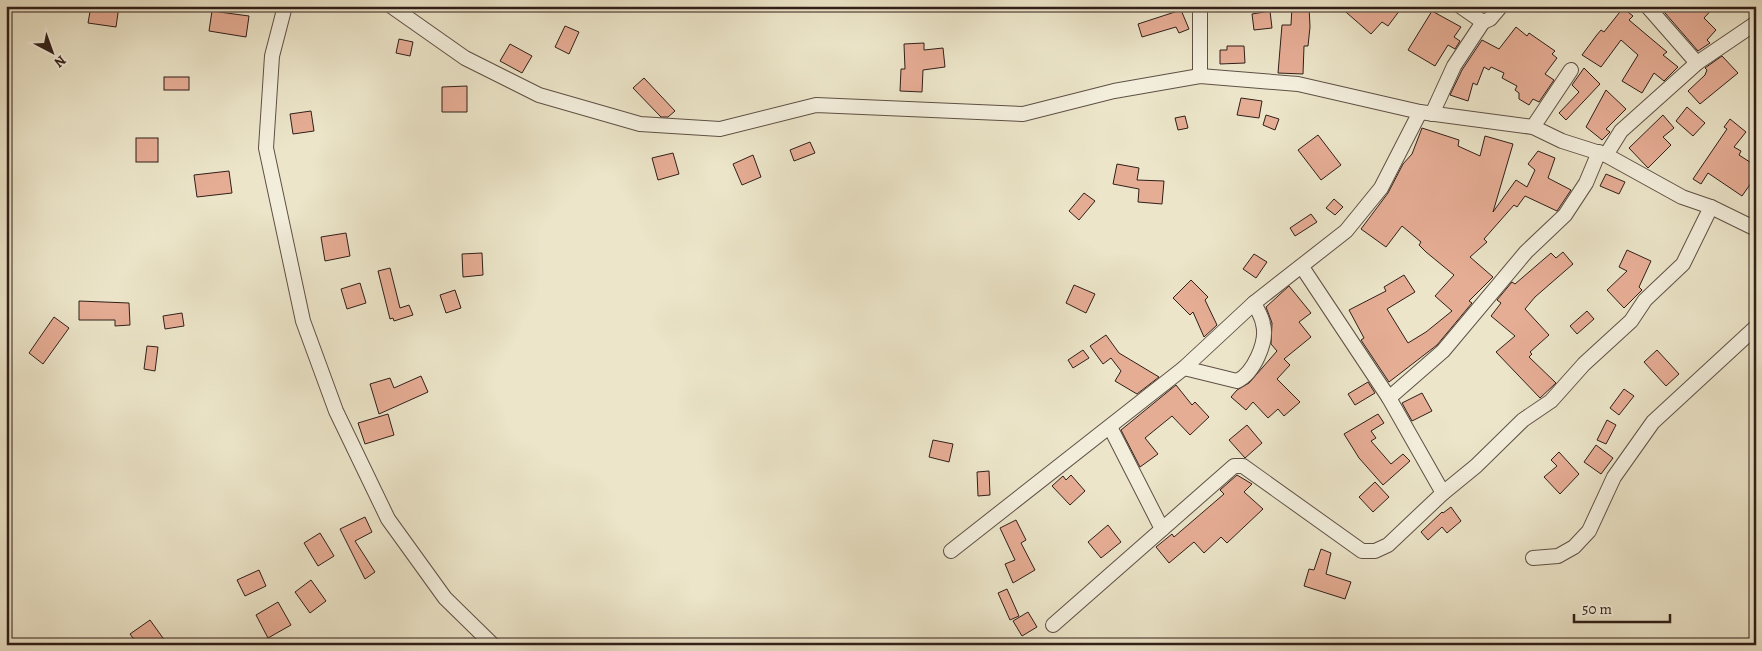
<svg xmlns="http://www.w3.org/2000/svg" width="1762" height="651" font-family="Alegreya,serif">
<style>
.building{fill:#e6ad95;stroke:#301f19}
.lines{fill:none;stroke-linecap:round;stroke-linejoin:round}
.minor-casing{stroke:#5f5045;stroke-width:16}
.minor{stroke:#f3eedc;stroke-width:14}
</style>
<rect width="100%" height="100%" fill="#ece5c9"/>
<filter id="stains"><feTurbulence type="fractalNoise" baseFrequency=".004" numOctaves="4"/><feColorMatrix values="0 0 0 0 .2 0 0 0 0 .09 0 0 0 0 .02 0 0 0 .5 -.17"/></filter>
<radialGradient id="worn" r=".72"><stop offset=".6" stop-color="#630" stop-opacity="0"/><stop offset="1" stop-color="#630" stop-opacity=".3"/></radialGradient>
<g class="building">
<path d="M91 6H119L116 27 88 23Z"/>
<path d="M1292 6H1309L1310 27 1308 46H1304L1303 74 1278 73 1282 25H1291Z"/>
<path d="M1339 6H1403L1388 26 1382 22 1371 34Z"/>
<path d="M1659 6H1715L1704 18 1716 30 1707 40 1710 43 1698 51Z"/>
<path d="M1623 8 1633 16 1629 20 1667 52 1663 55 1678 67 1664 81 1654 73 1642 93 1622 81 1638 55 1621 40 1601 67 1582 55 1596 36 1601 30 1604 32Z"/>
<path d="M1181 10 1189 29 1179 33 1176 27 1142 37 1138 24Z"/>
<path d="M212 11 249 16 246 37 209 31Z"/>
<path d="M1270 11 1272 28 1254 30 1252 14Z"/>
<path d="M1432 11 1461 27 1454 37 1460 41 1455 49 1448 45 1435 66 1408 50Z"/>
<path d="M565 26 579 32 569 54 555 47Z"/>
<path d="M1516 27 1527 36 1529 33 1555 51 1552 54 1557 58 1545 74 1554 80 1539 102 1533 99 1529 105 1519 99V93L1515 90 1517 86 1502 78 1504 73 1491 67 1489 70 1484 67 1477 85 1473 83 1468 101 1450 95 1462 70 1482 40 1499 49Z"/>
<path d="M399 39 413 42 410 56 396 53Z"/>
<path d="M924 43V50L943 48 945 67 923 70 922 92 900 91 901 69H905L904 44Z"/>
<path d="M510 44 532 56 522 73 500 61Z"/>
<path d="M1227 46H1244L1245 63 1220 64V50H1227Z"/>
<path d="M1722 56 1738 73 1700 104 1688 91 1705 75 1707 70 1705 68Z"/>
<path d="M1584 68 1600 84 1566 120 1559 113 1579 92 1572 85Z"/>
<rect x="164" y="77" width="25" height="13"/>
<path d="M644 78 675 111 668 117H661L633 88Z"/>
<path d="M467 86V112H442V87Z"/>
<path d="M1606 90 1626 109 1606 129 1610 132 1602 140 1586 127Z"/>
<path d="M1241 98 1262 101 1259 118 1237 115Z"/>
<path d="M1687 107 1705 123 1693 136 1676 121Z"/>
<path d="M311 111 314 131 293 134 290 114Z"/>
<path d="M1266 115 1279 119 1275 130 1263 125Z"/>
<path d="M1663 115 1674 128 1663 137 1671 145 1648 168 1629 148Z"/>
<path d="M1185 116 1188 128 1178 130 1175 118Z"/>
<path d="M1730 119 1746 132 1734 147 1741 151 1739 155 1756 166V176L1742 196 1708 173 1701 184 1693 179 1727 129 1724 127Z"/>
<path d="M1422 128 1459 140 1458 146 1480 156 1485 136 1513 144 1493 212 1516 180 1527 187 1535 170 1528 164 1538 151 1555 158 1548 178 1571 190 1557 211 1525 196 1517 207 1514 205 1484 239 1487 242 1470 257 1493 277 1469 301 1472 303 1437 345 1389 382 1361 340 1364 338 1349 310 1386 291 1384 287 1404 275 1415 292 1387 309 1408 343 1426 332 1452 311 1435 296 1454 275 1426 252 1419 245 1421 242 1402 226 1386 247 1361 229 1388 193 1403 164 1412 154Z"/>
<path d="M1318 135 1341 165 1321 180 1298 150Z"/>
<rect x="136" y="138" width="22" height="24"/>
<path d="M810 142 815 153 794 161 790 150Z"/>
<path d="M673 153 679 174 658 180 652 158Z"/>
<path d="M753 155 761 177 742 185 733 164Z"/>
<path d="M1117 164 1139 168 1137 180 1164 181 1162 204 1138 202 1139 189 1113 184Z"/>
<path d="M229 171 232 193 197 197 194 175Z"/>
<path d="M1606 174 1625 182 1619 194 1600 186Z"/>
<path d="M1084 193 1095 201 1079 220 1069 211Z"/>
<path d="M1334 199 1343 207 1335 215 1326 208Z"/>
<path d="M1311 214 1317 222 1295 236 1290 228Z"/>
<path d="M346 233 350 256 325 261 321 237Z"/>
<path d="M1627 250 1651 261 1639 287 1642 290 1624 308 1607 290 1627 271 1619 267Z"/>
<path d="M1563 252 1573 264 1535 297 1525 309 1549 335 1530 352 1532 354 1529 357 1556 383 1540 398 1496 352 1515 336 1491 316 1501 303 1497 300 1512 282 1515 284 1551 253 1556 258Z"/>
<path d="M482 253 483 275 463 277 462 254Z"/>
<path d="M1254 254 1267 262 1256 278 1243 269Z"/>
<path d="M390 268 400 308 409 305 413 315 394 321 393 318 390 319 378 271Z"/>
<path d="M1191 280 1208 297 1205 300 1217 325 1204 337 1193 312 1190 315 1173 298Z"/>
<path d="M360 283 366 303 347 309 341 289Z"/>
<path d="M1074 285 1095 294 1086 313 1066 303Z"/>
<path d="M1289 286 1311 313 1299 322 1311 337 1284 359 1290 365 1277 379 1300 402 1284 416 1278 409 1268 418 1253 402 1246 410 1231 397 1237 390 1249 383 1277 351 1271 344 1272 323 1266 307Z"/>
<path d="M455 290 461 308 446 313 440 295Z"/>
<path d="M79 301 129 303 130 325 115 326V320H79Z"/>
<path d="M1587 311 1594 319 1577 334 1570 326Z"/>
<path d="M182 313 184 326 165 329 163 316Z"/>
<path d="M54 317 69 328 43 364 29 353Z"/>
<path d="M1106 335 1119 353 1159 377 1137 394 1115 381 1121 371 1111 358 1103 364 1090 346Z"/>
<path d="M147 346 158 347 155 371 144 369Z"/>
<path d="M1083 350 1089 358 1073 368 1068 360Z"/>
<path d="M1657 350 1679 374 1666 386 1644 362Z"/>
<path d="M421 376 428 392 379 414 370 384 390 378 394 388Z"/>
<path d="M1368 382 1375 393 1355 405 1348 394Z"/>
<path d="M1176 385 1192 405 1195 402 1209 417 1190 435 1172 416 1145 438 1158 454 1140 467 1121 430Z"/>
<path d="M1624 389 1634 396 1619 415 1610 408Z"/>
<path d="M1422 393 1432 411 1412 421 1402 403Z"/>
<path d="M388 414 394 435 365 444 358 423Z"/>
<path d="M1378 414 1384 423 1371 431 1376 438 1371 441 1391 464 1403 454 1410 461 1383 485 1359 458 1344 434Z"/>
<path d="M1607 420 1616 425 1606 444 1597 440Z"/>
<path d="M1247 425 1262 443 1245 458 1229 440Z"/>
<path d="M933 440 953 444 949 462 929 457Z"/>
<path d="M1596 445 1613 458 1601 474 1584 462Z"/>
<path d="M1559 452 1579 474 1560 494 1544 477 1557 466 1551 460Z"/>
<path d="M989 471 990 495 978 496 977 472Z"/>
<path d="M1071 475 1085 491 1070 505 1052 486 1063 476 1066 480Z"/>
<path d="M1237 475 1252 484 1244 492 1263 509 1227 543 1221 537 1204 553 1194 542 1169 563 1156 547 1172 534 1174 537 1224 494 1220 490Z"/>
<path d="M1375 482 1389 497 1373 512 1359 497Z"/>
<path d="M1451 507 1461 521 1447 533 1442 527 1428 540 1421 532 1442 512 1443 513Z"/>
<path d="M365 517 372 532 355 541 375 572 365 579 340 529Z"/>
<path d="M1016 520 1026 540 1021 543 1035 570 1013 583 1005 564 1015 560 1000 528Z"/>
<path d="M1108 525 1121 542 1101 558 1088 542Z"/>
<path d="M320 533 334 556 318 566 304 543Z"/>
<path d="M1321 549 1331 553 1326 574 1351 582 1345 599 1304 586 1309 569 1314 570Z"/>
<path d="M259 570 266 586 245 596 237 580Z"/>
<path d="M311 580 326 601 310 613 295 592Z"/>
<path d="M1007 589 1019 616 1010 620 998 593Z"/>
<path d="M278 602 291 625 268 638 256 615Z"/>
<path d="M1028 612 1037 627 1022 636 1013 621Z"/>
<path d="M150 620 168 645H138L130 634Z"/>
</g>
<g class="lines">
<g class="minor-casing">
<g id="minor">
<path d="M285 6 272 56 266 148 303 321 336 411 388 519 445 598 493 645"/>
<path d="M391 6 465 58 539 95 640 124 720 129 816 105 1023 114 1114 91 1200 76 1298 84 1420 112 1533 127 1562 141 1606 155 1682 197 1711 207 1756 229"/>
<path d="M1460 6 1483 22 1490 19 1501 6"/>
<path d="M1647 6 1697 63"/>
<path d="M1200 76V6"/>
<path d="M1432 114 1454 66 1483 22"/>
<path d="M1533 127 1571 70"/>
<path d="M1606 155 1621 131 1697 63 1756 23"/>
<path d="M1302 267 1389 398"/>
<path d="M1184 368 1237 381C1253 374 1268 342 1263 324 1262 317 1257 309 1254 303"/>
<path d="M1110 427 1162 529"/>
<path d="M1443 493 1476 466 1523 420 1551 401 1584 364 1631 321 1645 300 1683 264 1711 207"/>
<path d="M951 551 1184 368 1254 303 1346 231 1381 188 1420 112"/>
<path d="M1533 558 1558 556 1574 547 1589 531 1614 477 1653 422 1756 327"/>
<path d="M1053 625 1234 466H1243L1362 551H1375L1388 545 1443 493 1389 398 1443 351 1526 252 1565 215 1586 183 1599 152"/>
</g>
</g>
<use href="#minor" class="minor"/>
</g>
<rect width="1762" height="651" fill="none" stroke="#ece5c9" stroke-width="25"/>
<rect x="8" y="8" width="1747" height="636" fill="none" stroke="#301f19" stroke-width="2.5"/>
<rect x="12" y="12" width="1737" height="626" fill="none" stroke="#301f19"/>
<g transform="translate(52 52) rotate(139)" stroke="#f3eedc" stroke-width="4" paint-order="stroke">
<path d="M0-4L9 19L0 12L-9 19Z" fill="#301f19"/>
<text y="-8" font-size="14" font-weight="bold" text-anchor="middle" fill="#301f19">N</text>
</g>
<path d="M1574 614v8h96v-8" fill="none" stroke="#301f19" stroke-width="2.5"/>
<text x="1582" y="614" font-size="15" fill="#301f19" stroke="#f3eedc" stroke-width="4" paint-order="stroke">50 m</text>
<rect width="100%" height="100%" filter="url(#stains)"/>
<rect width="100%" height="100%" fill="url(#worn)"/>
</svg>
